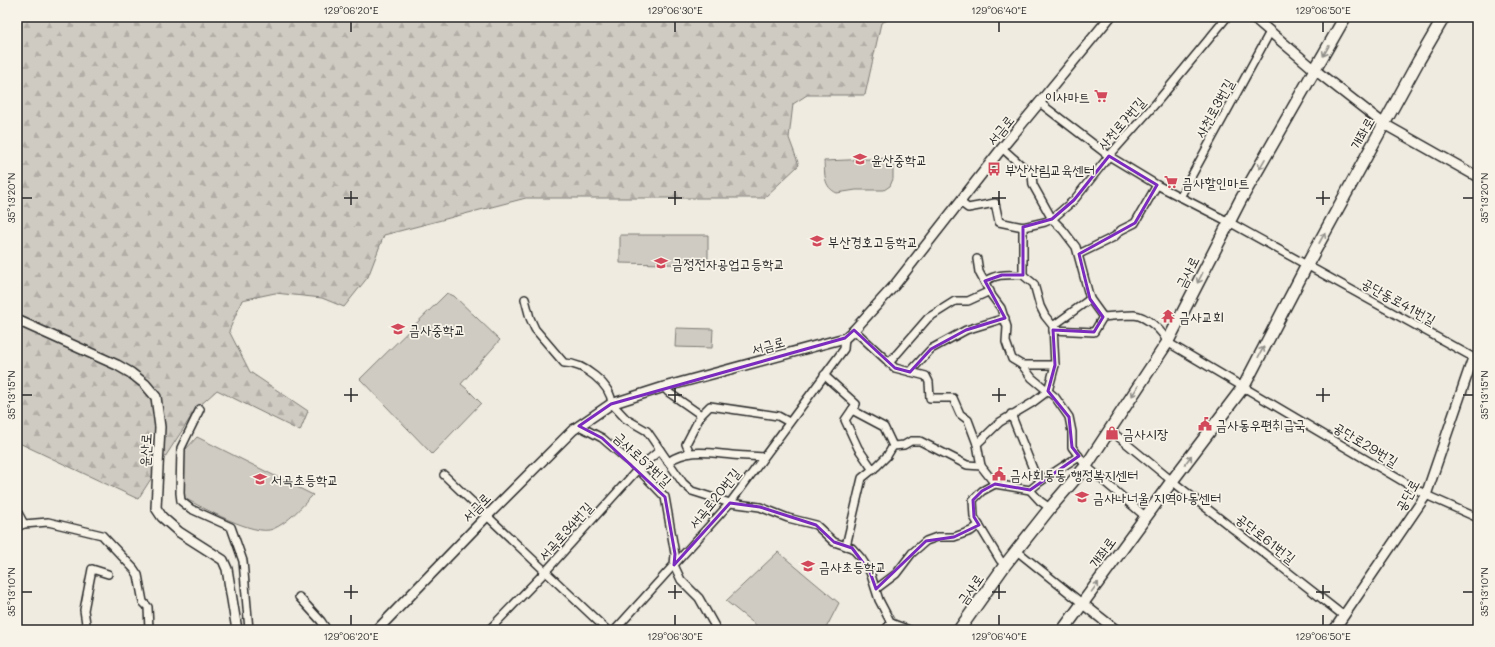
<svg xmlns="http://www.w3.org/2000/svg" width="1495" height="647" font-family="Mali,'Poor Story',sans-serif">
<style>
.grass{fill:#cfcbc2;stroke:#7d7b76}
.forest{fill:url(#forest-firs);stroke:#7d7b76}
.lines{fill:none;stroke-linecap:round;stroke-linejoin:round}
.minor-casing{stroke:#2b2b2b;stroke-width:10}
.tertiary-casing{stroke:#2b2b2b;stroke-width:12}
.secondary-casing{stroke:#2b2b2b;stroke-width:14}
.minor{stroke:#f7f3e8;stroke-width:7}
.tertiary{stroke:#f7f3e8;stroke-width:9}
.secondary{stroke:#f7f3e8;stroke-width:11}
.oneway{stroke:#918f8a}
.marked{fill:none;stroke:#7b2cbf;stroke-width:3;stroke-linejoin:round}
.ticks{fill:none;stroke:#2b2b2b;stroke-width:1.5}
.labels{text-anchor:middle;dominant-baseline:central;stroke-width:3.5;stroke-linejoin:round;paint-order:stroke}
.poi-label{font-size:14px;fill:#2b2b2b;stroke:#f7f3e8;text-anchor:start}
.street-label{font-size:14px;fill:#2b2b2b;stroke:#f7f3e8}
.neatline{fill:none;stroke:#2b2b2b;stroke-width:1.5}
.ticks-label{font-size:10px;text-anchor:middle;fill:#2b2b2b}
</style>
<defs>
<pattern id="forest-firs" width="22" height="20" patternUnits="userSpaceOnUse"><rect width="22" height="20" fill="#cfcbc2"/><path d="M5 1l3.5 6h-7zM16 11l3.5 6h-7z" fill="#b2aea7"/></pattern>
</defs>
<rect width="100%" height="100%" fill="#efebe0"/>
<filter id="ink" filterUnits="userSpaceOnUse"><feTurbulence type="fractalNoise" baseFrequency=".025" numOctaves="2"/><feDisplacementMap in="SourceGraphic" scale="8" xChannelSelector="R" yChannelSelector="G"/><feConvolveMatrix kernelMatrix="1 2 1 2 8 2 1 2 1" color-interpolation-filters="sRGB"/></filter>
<g filter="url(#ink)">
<g class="grass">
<path d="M893 158V179L890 186 884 190H856L837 193C823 187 825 174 824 161Z"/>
<path d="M620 235H708V265L620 263Z"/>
<path d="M447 293 454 296 500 340 461 384 467 389 481 403 432 454 360 379Z"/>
<path d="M676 328 713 329 712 348 675 347Z"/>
<path d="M197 437 313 495C301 507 289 522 273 529 255 537 202 507 184 498L183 478 185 450Z"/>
<path d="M778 552 839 603 825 630H762L726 601Z"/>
</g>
<path class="forest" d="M17 17H894L881 23 865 95H807L793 104 789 138 799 165 764 198H526L384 235 368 277 344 307 322 298 275 293 242 300 229 331 250 372 308 411 300 431 217 390 196 409 138 499 17 442Z"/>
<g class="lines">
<g class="minor-casing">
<g id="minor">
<path d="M1040 103 1109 156 1157 185 1229 222 1478 360"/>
<path d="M1002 148 1032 175 1033 185 1052 219 1063 230 1076 247 1090 299 1103 317C1113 316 1124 315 1134 315 1146 316 1163 331 1167 342L1426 495 1478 518"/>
<path d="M1180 197 1270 32"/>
<path d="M960 202 968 208 995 203 999 222 1023 227 1045 222 1052 219 1074 200 1109 156 1157 102 1227 17"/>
<path d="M1023 227V275"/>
<path d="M1079 254 1114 237 1121 230 1135 223 1157 185"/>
<path d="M977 259 979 272 992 296 1001 308 1007 327 1006 342 1012 359 1022 365 1032 378 1055 397 1069 417 1072 432V447L1086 466 1146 517"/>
<path d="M525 299 530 318 535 329 564 363C583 363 611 384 612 404L626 419 647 431 683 483 692 491 730 503 760 507 788 518 816 525 834 542 852 548 861 558 870 572 879 600 891 623 909 630"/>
<path d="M1053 326 1090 299"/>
<path d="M854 330 895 368 926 376 929 382 930 398H953L960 414 968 420 977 444"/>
<path d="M1053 330 1094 332 1103 317"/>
<path d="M889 363 928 318 955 301H968L990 291"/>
<path d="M1022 365H1055"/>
<path d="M910 372 931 349 966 330 1005 318"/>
<path d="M824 375 856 404 845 420 858 448 873 470"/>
<path d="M664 387 668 392 701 415"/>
<path d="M200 409 181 448 180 493 181 501 191 509 231 527 243 561 249 630"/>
<path d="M852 410 884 427 893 446"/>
<path d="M1011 414 1035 474 1041 481"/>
<path d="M579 426 602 438 638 469 665 497 675 554 674 565 681 580 699 598 717 630"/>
<path d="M1110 430 1172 481 1344 616"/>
<path d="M893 446 904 445 911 441H920L967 465 981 466 977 444 1000 422 1032 403 1048 391 1051 380 1055 365 1053 326 1045 316 1040 306 1034 284 1023 275C1008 275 998 273 985 281"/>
<path d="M690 453 686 444 701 415 710 406 778 416 789 422"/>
<path d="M668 462C688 448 709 453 732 455 742 456 753 456 763 457"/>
<path d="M981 466 995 484 1030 490 1040 501 1050 508"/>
<path d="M444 475 607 630"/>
<path d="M995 484 982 491 973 500 974 517 1000 560 1005 565"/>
<path d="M1030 490 1041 481 1079 456"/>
<path d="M17 511 24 524"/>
<path d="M17 527 24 524 48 522 102 535 134 569 138 575 143 602 148 607 149 630"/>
<path d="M846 546 862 478 877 466 887 456 893 446"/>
<path d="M1017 551 1083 604"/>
<path d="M876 589 896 574 912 553 926 541 937 537H954L971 531 979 525"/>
<path d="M299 597 321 621 327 630"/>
<path d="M87 630 84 610 92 569 108 574"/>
<path d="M489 630 546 571 638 469 660 450"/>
<path d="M615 630 730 503 844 349 845 338"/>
<path d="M885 630 891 623"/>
</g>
</g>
<g class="tertiary-casing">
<g id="tertiary">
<path d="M1253 17 1315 70 1384 124 1478 177"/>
<path d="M17 320 117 365 131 373 145 384 156 397 160 427 156 508 162 517 179 532 223 560 227 569 237 630"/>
<path d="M1083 604 1116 630"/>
<path d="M377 630 487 516 573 430 611 404 664 387 845 338 854 330 894 286 1002 148 1110 17"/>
<path d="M1334 630 1426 495 1473 358"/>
</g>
</g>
<g class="secondary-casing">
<g id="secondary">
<path d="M959 630 1005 565 1050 508 1086 466 1167 343 1240 201 1345 17"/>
<path d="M1063 630 1172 481 1244 386 1307 265 1419 60 1444 17"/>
</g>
</g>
<use href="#minor" class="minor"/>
<use href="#tertiary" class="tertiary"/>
<use href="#secondary" class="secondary"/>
</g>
<defs><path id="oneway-shaft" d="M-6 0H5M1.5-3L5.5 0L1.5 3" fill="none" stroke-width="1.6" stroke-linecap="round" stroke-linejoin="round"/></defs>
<g class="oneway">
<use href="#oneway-shaft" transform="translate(1326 51) rotate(119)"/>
<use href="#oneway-shaft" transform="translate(1262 164) rotate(120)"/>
<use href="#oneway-shaft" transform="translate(1322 238) rotate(-61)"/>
<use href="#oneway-shaft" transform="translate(1200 278) rotate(117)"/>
<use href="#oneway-shaft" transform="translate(1261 352) rotate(-62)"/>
<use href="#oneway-shaft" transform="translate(1135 391) rotate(122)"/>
<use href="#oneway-shaft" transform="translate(1188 460) rotate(-53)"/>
<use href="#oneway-shaft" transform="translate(1095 587) rotate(-54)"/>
</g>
</g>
<path class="marked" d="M1109 156 1157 185 1135 223 1079 254 1090 299 1103 317 1094 332 1053 330 1055 365 1048 391 1069 417 1072 447 1079 456 1030 490 995 484 982 491 973 500 974 517 979 525 954 537 926 541 876 589 870 572 852 548 834 542 816 525 760 507 730 503 674 565 675 554 665 497 602 438 579 426 611 404 845 338 854 330 895 368 910 372 931 349 966 330 1005 318 985 281 1002 275H1023V227L1052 219 1074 200Z"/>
<path class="ticks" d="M351 22V32M675 22V32M999 22V32M1323 22V32M351 191V205M675 191V205M999 191V205M1323 191V205M22 198H32M344 198H358M668 198H682M992 198H1006M1316 198H1330M1463 198H1473M351 388V402M675 388V402M999 388V402M1323 388V402M22 395H32M344 395H358M668 395H682M992 395H1006M1316 395H1330M1463 395H1473M351 585V599M675 585V599M999 585V599M1323 585V599M22 592H32M344 592H358M668 592H682M992 592H1006M1316 592H1330M1463 592H1473M351 615V625M675 615V625M999 615V625M1323 615V625"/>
<defs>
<g id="supermarket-bare" transform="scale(1.08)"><path d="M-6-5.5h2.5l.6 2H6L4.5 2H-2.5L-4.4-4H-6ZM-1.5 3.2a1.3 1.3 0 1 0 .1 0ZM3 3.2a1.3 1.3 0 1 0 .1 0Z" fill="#d1495b" stroke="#f7f3e8" stroke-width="2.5" paint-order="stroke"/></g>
<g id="school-bare" transform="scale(1.08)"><path d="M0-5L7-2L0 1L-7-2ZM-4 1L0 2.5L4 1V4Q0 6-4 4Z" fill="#d1495b" stroke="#f7f3e8" stroke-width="2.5" paint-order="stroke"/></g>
<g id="bus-bare" transform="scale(1.08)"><path d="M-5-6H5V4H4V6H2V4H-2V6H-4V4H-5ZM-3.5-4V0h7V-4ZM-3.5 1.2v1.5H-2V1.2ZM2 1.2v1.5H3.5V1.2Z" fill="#d1495b" stroke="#f7f3e8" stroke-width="2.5" paint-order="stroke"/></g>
<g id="temple-bare" transform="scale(1.08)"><path d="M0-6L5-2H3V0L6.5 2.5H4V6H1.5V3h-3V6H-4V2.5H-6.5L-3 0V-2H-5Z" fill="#d1495b" stroke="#f7f3e8" stroke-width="2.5" paint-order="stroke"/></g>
<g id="civic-bare" transform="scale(1.08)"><path d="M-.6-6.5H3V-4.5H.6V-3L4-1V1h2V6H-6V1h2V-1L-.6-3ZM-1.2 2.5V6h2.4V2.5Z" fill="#d1495b" stroke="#f7f3e8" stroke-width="2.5" paint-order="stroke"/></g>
<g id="shop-bare" transform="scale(1.08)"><path d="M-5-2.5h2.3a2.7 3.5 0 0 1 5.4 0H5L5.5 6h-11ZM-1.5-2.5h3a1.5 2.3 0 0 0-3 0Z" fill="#d1495b" stroke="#f7f3e8" stroke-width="2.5" paint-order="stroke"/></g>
</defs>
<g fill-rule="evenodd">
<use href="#supermarket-bare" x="1101" y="96"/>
<use href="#school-bare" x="860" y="159"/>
<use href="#bus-bare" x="994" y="169"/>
<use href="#supermarket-bare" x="1171" y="182"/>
<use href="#school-bare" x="817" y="241"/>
<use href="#school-bare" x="661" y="263"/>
<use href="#temple-bare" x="1168" y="316"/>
<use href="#school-bare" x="398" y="329"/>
<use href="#civic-bare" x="1205" y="424"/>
<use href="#shop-bare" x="1112" y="433"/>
<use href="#civic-bare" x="999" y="474"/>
<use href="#school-bare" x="260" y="479"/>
<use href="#school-bare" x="1082" y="497"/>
<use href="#school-bare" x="808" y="566"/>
</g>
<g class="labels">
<g class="poi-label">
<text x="1090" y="96" text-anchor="end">이사마트</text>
<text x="871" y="159">윤산중학교</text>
<text x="1005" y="169">부산산림교육센터</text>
<text x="1182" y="182">금사할인마트</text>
<text x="828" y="241">부산경호고등학교</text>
<text x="672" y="263">금정전자공업고등학교</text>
<text x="1179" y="316">금사교회</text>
<text x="409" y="329">금사중학교</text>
<text x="1216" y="424">금사동우편취급국</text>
<text x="1123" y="433">금사시장</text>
<text x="1010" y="474">금사회동동 행정복지센터</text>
<text x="271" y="479">서곡초등학교</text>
<text x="1093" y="497">금사나너울 지역아동센터</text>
<text x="819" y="566">금사초등학교</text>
</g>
<g class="street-label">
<text transform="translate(1214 108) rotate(-61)">사천로3번길</text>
<text transform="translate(1121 123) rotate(-49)">사천로7번길</text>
<text transform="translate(1000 130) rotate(-51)">서금로</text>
<text transform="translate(1362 133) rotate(-61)">개좌로</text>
<text transform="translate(1187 272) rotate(-63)">금사로</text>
<text transform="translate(1399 301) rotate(29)">공단동로41번길</text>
<text transform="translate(768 345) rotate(-15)">서금로</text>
<text transform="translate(1366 444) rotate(31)">공단로29번길</text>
<text transform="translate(145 450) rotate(-87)">윤산로</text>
<text transform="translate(643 459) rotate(43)">금사로57번길</text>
<text transform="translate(1407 495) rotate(-61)">공단로</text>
<text transform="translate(714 498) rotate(-51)">서곡로20번길</text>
<text transform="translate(476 507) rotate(-46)">서금로</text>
<text transform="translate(565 531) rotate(-48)">서곡로34번길</text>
<text transform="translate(1266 538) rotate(38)">공단로61번길</text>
<text transform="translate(1102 552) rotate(-54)">개좌로</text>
<text transform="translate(970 589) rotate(-55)">금사로</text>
</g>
</g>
<rect width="1495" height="647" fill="none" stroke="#f7f3e8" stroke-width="44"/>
<rect x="22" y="22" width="1451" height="603" class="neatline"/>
<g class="ticks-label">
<text x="351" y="14">129°06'20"E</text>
<text x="675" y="14">129°06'30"E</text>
<text x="999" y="14">129°06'40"E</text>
<text x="1323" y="14">129°06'50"E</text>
<text transform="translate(11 198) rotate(-90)" y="4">35°13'20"N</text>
<text transform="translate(1484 198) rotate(-90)" y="4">35°13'20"N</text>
<text transform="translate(11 395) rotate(-90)" y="4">35°13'15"N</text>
<text transform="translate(1484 395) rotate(-90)" y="4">35°13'15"N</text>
<text transform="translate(11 592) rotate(-90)" y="4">35°13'10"N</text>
<text transform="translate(1484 592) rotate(-90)" y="4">35°13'10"N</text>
<text x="351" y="640">129°06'20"E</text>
<text x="675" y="640">129°06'30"E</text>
<text x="999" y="640">129°06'40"E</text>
<text x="1323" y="640">129°06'50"E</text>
</g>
</svg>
